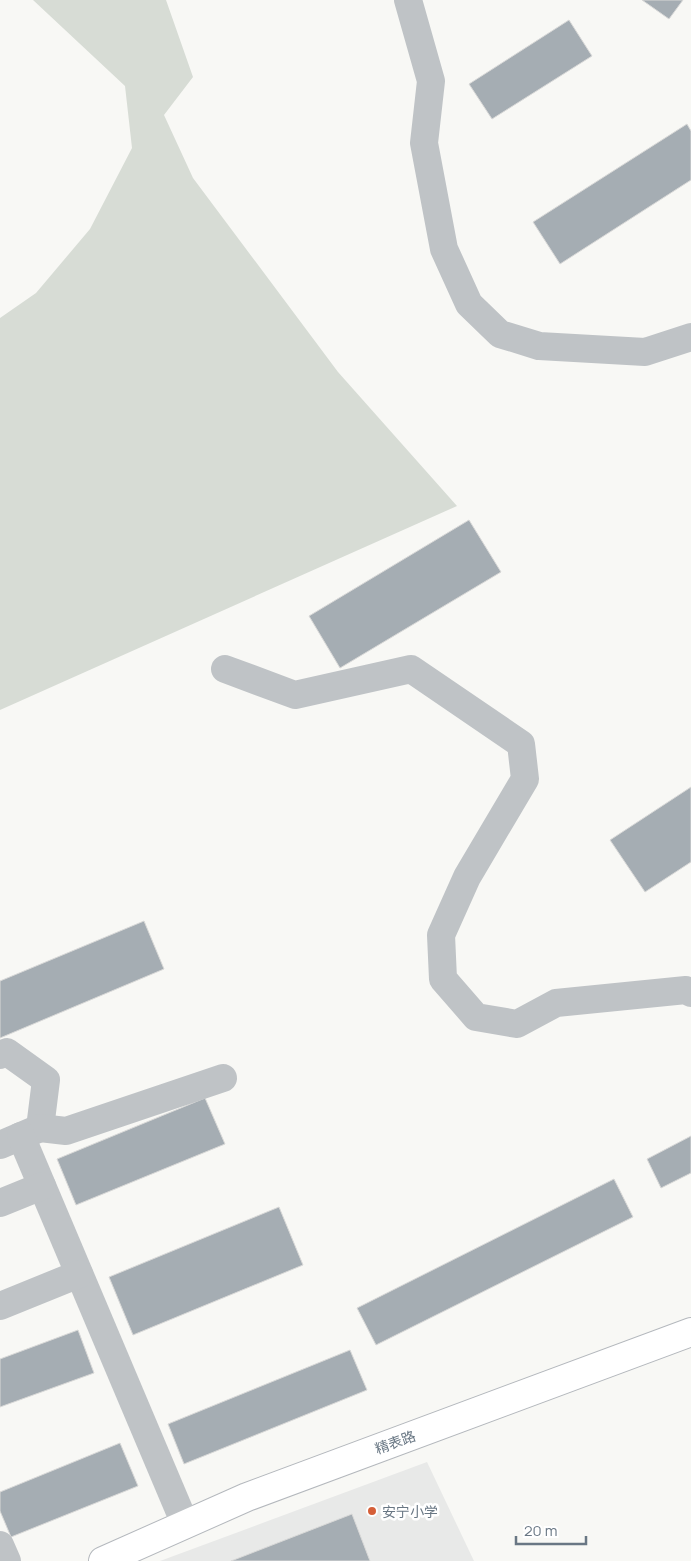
<svg xmlns="http://www.w3.org/2000/svg" width="691" height="1561" font-family="Manrope,'Noto Sans SC',sans-serif">
<style>
.built{fill:#e8e9e8}
.green{fill:#d7dcd5}
.building{fill:#a5adb3;stroke:#d9d9d8}
.lines{fill:none;stroke-linecap:round;stroke-linejoin:round}
.secondary-casing{stroke:#b4b8bd;stroke-width:30}
.street{stroke:#bfc3c6;stroke-width:28}
.secondary{stroke:#fff;stroke-width:28}
.poi-dot{fill:#d55f38;stroke:#fff;stroke-width:2}
.labels{text-anchor:middle;dominant-baseline:central;stroke-width:5;stroke-linejoin:round;paint-order:stroke}
.street-label{font-size:14px;fill:#697784;stroke:#fff}
.poi-label{font-size:14px;fill:#697784;stroke:#fff;text-anchor:start}
</style>
<rect width="100%" height="100%" fill="#f8f8f5"/>
<path class="built" d="M427 1462 474 1561H160Z"/>
<path class="green" d="M33 0H166L193 77 164 115 193 178 338 372 457 506 0 710V318L36 293 90 229 132 148 125 86Z"/>
<g class="building">
<path d="M642 0H683L669 19Z"/>
<path d="M569 20 592 56 492 119 469 84Z"/>
<path d="M687 124 691 131V180L560 264 533 222Z"/>
<path d="M469 520 501 572 340 668 309 616Z"/>
<path d="M691 787V862L645 892 610 840Z"/>
<path d="M144 921 164 969 0 1038V981Z"/>
<path d="M205 1098 225 1144 76 1205 57 1159Z"/>
<path d="M691 1136V1173L661 1188 647 1159Z"/>
<path d="M614 1179 633 1217 376 1345 357 1308Z"/>
<path d="M279 1207 303 1265 133 1335 109 1277Z"/>
<path d="M78 1330 94 1373 0 1407V1359Z"/>
<path d="M350 1350 367 1390 184 1464 168 1424Z"/>
<path d="M120 1443 138 1486 11 1537 0 1511V1492Z"/>
<path d="M352 1514 370 1561H231Z"/>
</g>
<g class="lines">
<g class="secondary-casing">
<path id="secondary" d="M103 1561 247 1497 691 1332"/>
</g>
<g class="street">
<path d="M408 0 431 81 424 143 444 249 469 304 500 334 539 346 645 352 691 337"/>
<path d="M225 669 295 695 411 669 521 744 525 779 467 877 441 935 443 979 476 1017 517 1024 556 1003 686 990 691 993"/>
<path d="M0 1055 7 1052 46 1080 40 1128 0 1145"/>
<path d="M40 1128 66 1131 223 1078"/>
<path d="M21 1136 185 1524"/>
<path d="M0 1203 42 1186"/>
<path d="M0 1306 79 1274"/>
<path d="M0 1545 7 1561"/>
</g>
<use href="#secondary" class="secondary"/>
</g>
<circle class="poi-dot" cx="372" cy="1511" r="5"/>
<g class="labels">
<g class="street-label">
<text transform="translate(395 1442) rotate(-20)">精表路</text>
</g>
<g class="poi-label">
<text x="382" y="1511">安宁小学</text>
</g>
</g>
<path d="M516 1536v8h70v-8" fill="none" stroke="#697784" stroke-width="2.5"/>
<text x="524" y="1536" font-size="15" fill="#697784" stroke="#ffffff" stroke-width="4" paint-order="stroke">20 m</text>
</svg>
